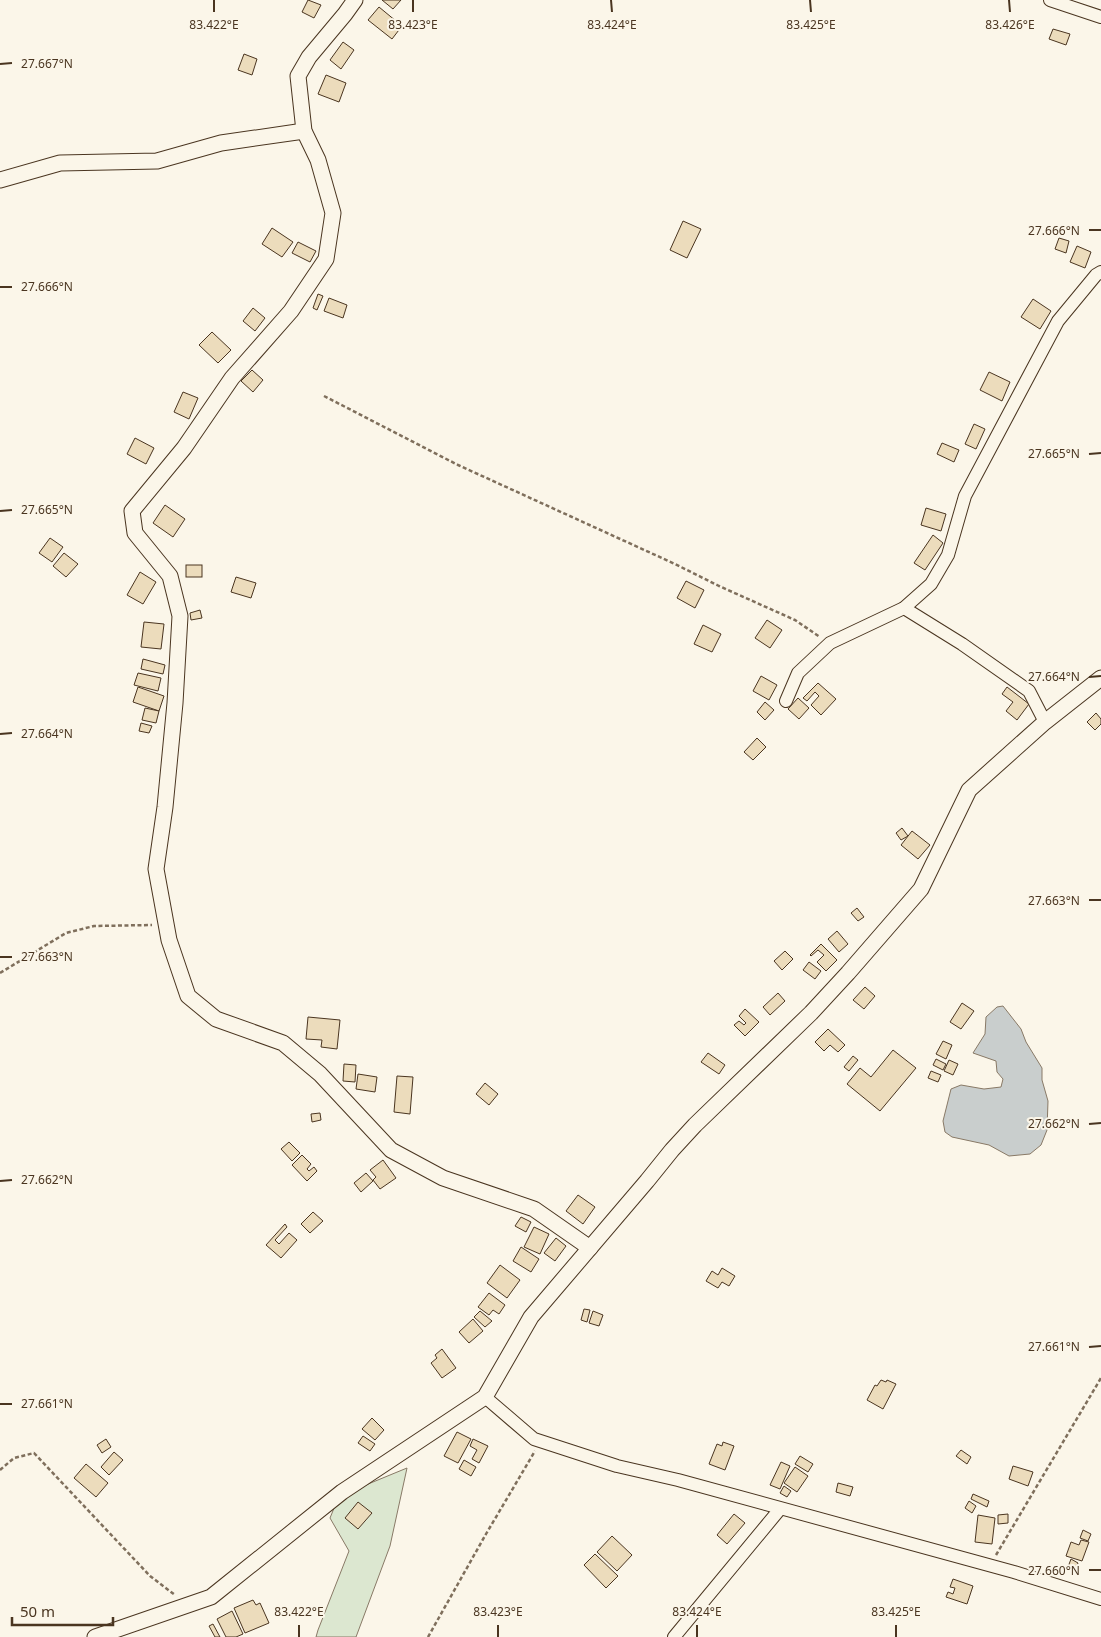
<svg xmlns="http://www.w3.org/2000/svg" width="1101" height="1637" font-family="'Noto Sans',sans-serif">
<style>
.green{fill:#dce7d0;stroke:#887966}
.water{fill:#c9cecd;stroke:#887966}
.building{fill:#ecdcbc;stroke:#4a3520}
.lines{fill:none;stroke-linecap:round;stroke-linejoin:round}
.minor-casing{stroke:#4a3520;stroke-width:14}
.tertiary-casing{stroke:#4a3520;stroke-width:17}
.path{stroke:#7f6f5c;stroke-width:2.5;stroke-dasharray:4 2.5;stroke-linecap:butt}
.minor{stroke:#fbf6e9;stroke-width:12}
.tertiary{stroke:#fbf6e9;stroke-width:15}
.ticks{fill:none;stroke:#4a3520;stroke-width:2}
.ticks-label{font-size:12px;text-anchor:middle;fill:#4a3520;stroke:#fbf6e9;stroke-width:4;stroke-linejoin:round;paint-order:stroke}
</style>
<rect width="100%" height="100%" fill="#fbf6e9"/>
<path class="green" d="M407 1468 390 1546 356 1637H316L318 1630 349 1551 330 1518 339 1496Z"/>
<path class="water" d="M1003 1006 1021 1029 1026 1042 1042 1068V1080L1048 1101 1047 1130 1041 1145 1030 1154 1009 1156 989 1145 952 1137 945 1132 943 1121 951 1089 961 1085 984 1089 1001 1087 1003 1079 997 1072 996 1061 973 1053 985 1034 986 1017 997 1007Z"/>
<g class="building">
<path d="M308 0 321 5 314 18 302 12Z"/>
<path d="M382 0H401L393 9Z"/>
<path d="M379 7 402 26 392 39 368 20Z"/>
<path d="M1053 29 1070 34 1066 45 1049 39Z"/>
<path d="M343 42 354 50 341 69 330 60Z"/>
<path d="M244 54 257 59 252 75 238 70Z"/>
<path d="M326 75 346 83 339 102 318 94Z"/>
<path d="M683 221 701 229 687 258 670 250Z"/>
<path d="M272 228 293 242 282 257 262 244Z"/>
<path d="M1059 238 1069 241 1066 253 1055 249Z"/>
<path d="M298 242 316 251 310 262 292 253Z"/>
<path d="M1077 246 1091 252 1085 268 1070 262Z"/>
<path d="M318 294 323 296 317 310 313 308Z"/>
<path d="M329 298 347 305 343 318 324 311Z"/>
<path d="M1033 299 1051 311 1040 329 1021 317Z"/>
<path d="M253 308 265 318 255 331 243 321Z"/>
<path d="M212 332 231 350 218 363 199 345Z"/>
<path d="M252 370 263 380 253 392 241 381Z"/>
<path d="M989 372 1010 382 1002 401 980 390Z"/>
<path d="M183 392 198 398 189 419 174 412Z"/>
<path d="M974 424 985 429 976 449 965 444Z"/>
<path d="M135 438 154 448 146 464 127 454Z"/>
<path d="M942 443 959 450 954 462 937 454Z"/>
<path d="M165 505 185 519 173 537 153 523Z"/>
<path d="M926 508 946 514 941 531 921 525Z"/>
<path d="M933 535 943 543 925 570 914 563Z"/>
<path d="M50 538 63 547 52 562 39 553Z"/>
<path d="M64 553 78 564 66 577 53 566Z"/>
<rect x="186" y="565" width="16" height="12"/>
<path d="M140 572 156 582 143 604 127 595Z"/>
<path d="M236 577 256 583 251 598 231 592Z"/>
<path d="M686 581 704 590 695 608 677 598Z"/>
<path d="M200 610 202 618 191 620 190 613Z"/>
<path d="M767 620 782 630 770 648 755 638Z"/>
<path d="M144 622 164 624 161 649 141 647Z"/>
<path d="M703 625 721 634 712 652 694 644Z"/>
<path d="M143 659 165 665 163 674 141 669Z"/>
<path d="M138 673 161 678 158 691 134 685Z"/>
<path d="M761 676 777 685 769 700 753 691Z"/>
<path d="M818 683 836 699 821 715 811 705 819 696 815 692 807 701 803 698Z"/>
<path d="M138 687 164 696 159 711 133 702Z"/>
<path d="M1007 687 1029 704 1017 720 1006 711 1013 702 1002 694Z"/>
<path d="M798 698 809 708 799 719 788 709Z"/>
<path d="M765 702 774 710 765 720 757 712Z"/>
<path d="M145 708 159 711 156 723 142 720Z"/>
<path d="M1096 713 1101 719V724L1095 730 1087 722Z"/>
<path d="M141 723 152 726 149 733 139 731Z"/>
<path d="M757 738 766 747 753 760 744 752Z"/>
<path d="M902 828 908 836 901 840 896 833Z"/>
<path d="M912 831 930 845 918 859 901 845Z"/>
<path d="M857 908 864 917 858 921 851 913Z"/>
<path d="M837 931 848 944 839 952 828 939Z"/>
<path d="M821 944 837 960 826 971 817 962 824 955 818 950 811 956 810 955Z"/>
<path d="M785 951 793 959 782 970 774 961Z"/>
<path d="M809 962 821 971 815 979 803 970Z"/>
<path d="M865 987 875 996 864 1009 853 1000Z"/>
<path d="M778 993 785 1001 770 1015 763 1007Z"/>
<path d="M962 1003 974 1011 961 1029 950 1022Z"/>
<path d="M745 1009 759 1022 745 1036 734 1025 739 1021 744 1025 746 1023 739 1016Z"/>
<path d="M308 1017 340 1020 337 1049 321 1047 322 1040 306 1039Z"/>
<path d="M828 1029 845 1045 838 1052 830 1045 824 1051 815 1042Z"/>
<path d="M943 1041 952 1045 946 1059 936 1054Z"/>
<path d="M893 1050 916 1068 880 1111 847 1084 860 1068 871 1077Z"/>
<path d="M708 1053 725 1065 719 1074 701 1062Z"/>
<path d="M853 1056 858 1060 849 1071 844 1067Z"/>
<path d="M936 1059 946 1064 943 1070 933 1065Z"/>
<path d="M949 1060 958 1064 953 1075 944 1071Z"/>
<path d="M344 1064 356 1065 355 1082 343 1081Z"/>
<path d="M931 1071 941 1075 938 1082 928 1078Z"/>
<path d="M358 1074 377 1077 375 1092 356 1089Z"/>
<path d="M397 1076 413 1077 410 1114 394 1112Z"/>
<path d="M485 1083 498 1094 489 1105 476 1094Z"/>
<path d="M320 1113 321 1120 312 1122 311 1114Z"/>
<path d="M289 1142 300 1153 292 1161 281 1149Z"/>
<path d="M302 1155 311 1164 307 1169 309 1171 314 1167 317 1171 307 1181 292 1165Z"/>
<path d="M383 1160 396 1178 380 1189 373 1180 376 1177 370 1170Z"/>
<path d="M366 1173 373 1181 361 1192 354 1183Z"/>
<path d="M578 1195 595 1207 583 1224 566 1211Z"/>
<path d="M313 1212 323 1221 310 1233 301 1224Z"/>
<path d="M521 1217 531 1222 526 1232 515 1226Z"/>
<path d="M285 1224 287 1227 275 1240 279 1244 289 1233 297 1240 281 1258 266 1245Z"/>
<path d="M534 1227 549 1234 540 1254 524 1247Z"/>
<path d="M556 1238 566 1246 555 1261 544 1253Z"/>
<path d="M521 1247 539 1259 531 1272 513 1261Z"/>
<path d="M500 1265 520 1280 507 1298 487 1283Z"/>
<path d="M722 1268 735 1276 729 1286 722 1282 718 1288 706 1281 712 1271 718 1275Z"/>
<path d="M489 1293 505 1305 499 1314 493 1310 489 1315 478 1307Z"/>
<path d="M584 1309 590 1310 587 1322 581 1320Z"/>
<path d="M480 1311 492 1321 485 1327 474 1317Z"/>
<path d="M593 1311 603 1315 599 1326 589 1323Z"/>
<path d="M473 1319 483 1331 469 1343 459 1332Z"/>
<path d="M442 1349 456 1368 442 1378 431 1363 437 1358 435 1355Z"/>
<path d="M881 1380 886 1382 887 1380 896 1384 883 1409 867 1400 875 1385 877 1386Z"/>
<path d="M372 1418 384 1430 375 1440 362 1429Z"/>
<path d="M457 1432 471 1439 458 1463 444 1456Z"/>
<path d="M363 1436 375 1444 370 1451 358 1443Z"/>
<path d="M106 1439 111 1447 102 1453 97 1445Z"/>
<path d="M473 1439 488 1446 479 1463 472 1459 477 1450 470 1446Z"/>
<path d="M723 1442 734 1446 725 1470 709 1464 717 1444 722 1446Z"/>
<path d="M961 1450 971 1457 967 1464 956 1456Z"/>
<path d="M114 1452 123 1460 109 1475 101 1467Z"/>
<path d="M800 1456 813 1464 808 1472 795 1464Z"/>
<path d="M464 1460 476 1467 471 1476 459 1469Z"/>
<path d="M781 1462 790 1466 780 1489 770 1485Z"/>
<path d="M86 1464 108 1483 96 1497 74 1478Z"/>
<path d="M1013 1466 1033 1472 1028 1486 1009 1479Z"/>
<path d="M795 1467 808 1476 797 1492 784 1483Z"/>
<path d="M838 1483 853 1487 850 1496 836 1492Z"/>
<path d="M784 1486 791 1491 787 1497 780 1493Z"/>
<path d="M973 1494 989 1501 987 1507 971 1499Z"/>
<path d="M969 1501 976 1506 972 1513 965 1508Z"/>
<path d="M358 1502 372 1513 358 1529 345 1518Z"/>
<path d="M734 1514 745 1523 727 1544 717 1535Z"/>
<path d="M1008 1514V1523L998 1524V1515Z"/>
<path d="M978 1515 995 1518 992 1544 975 1542Z"/>
<path d="M1083 1530 1091 1534 1088 1541 1080 1538Z"/>
<path d="M612 1536 632 1555 617 1571 597 1552Z"/>
<path d="M1081 1540 1089 1542 1082 1561 1066 1556 1071 1542 1079 1545Z"/>
<path d="M595 1554 618 1576 606 1588 584 1565Z"/>
<path d="M1071 1559 1078 1563 1075 1570 1068 1567Z"/>
<path d="M953 1579 973 1586 967 1604 946 1597 948 1592 953 1594 955 1588 950 1587Z"/>
<path d="M253 1600 256 1605 260 1603 269 1623 245 1633 234 1608Z"/>
<path d="M232 1611 243 1634 236 1637H226L217 1619Z"/>
<path d="M213 1624 220 1637H215L209 1626Z"/>
</g>
<g class="lines">
<g class="minor-casing">
<g id="minor">
<path d="M1050 0 1101 17"/>
<path d="M904 608 962 644 1029 691 1045 722"/>
<path d="M786 701 798 673 830 643 904 608 931 584 948 555 965 496 1058 321 1096 275 1101 272"/>
<path d="M485 1397 534 1439 617 1466 678 1480 1014 1572 1101 1599"/>
<path d="M674 1637 780 1509"/>
</g>
</g>
<g class="tertiary-casing">
<g id="tertiary">
<path d="M355 0 345 14 309 57 298 76 304 131 318 160 333 213 326 259 291 311 232 378 184 448 132 511 135 533 170 576 180 616 175 703 165 807 156 869 169 940 188 996 216 1019 283 1043 320 1074 391 1150 443 1178 534 1209 590 1248"/>
<path d="M0 180 60 163 157 161 221 143 304 131"/>
<path d="M95 1637 211 1597 342 1492 485 1397 531 1317 647 1181 672 1150 695 1125 811 1013 848 973 921 889 969 790 1045 722 1101 678"/>
</g>
</g>
<g class="path">
<path d="M324 396 458 465 675 564 719 586 795 620 820 637"/>
<path d="M0 973 66 933 94 926 152 925"/>
<path d="M0 1470 14 1458 34 1453 150 1576 175 1595"/>
<path d="M996 1555 1101 1378"/>
<path d="M428 1637 486 1534 535 1451"/>
</g>
<use href="#minor" class="minor"/>
<use href="#tertiary" class="tertiary"/>
</g>
<path class="ticks" d="M214 0V12M413 0V12M611 0 612 12M810 0 811 12M1009 0 1010 12M0 64 12 63M1089 230H1101M0 287H12M1089 454 1101 453M0 511 12 510M1089 677 1101 676M0 734 12 733M1089 900H1101M0 957H12M1089 1124 1101 1123M0 1181 12 1180M1089 1347 1101 1346M0 1404H12M1089 1570H1101M299 1625V1637M498 1625V1637M697 1625V1637M896 1625V1637"/>
<g class="ticks-label">
<text x="214" y="29">83.422°E</text>
<text x="413" y="29">83.423°E</text>
<text x="612" y="29">83.424°E</text>
<text x="811" y="29">83.425°E</text>
<text x="1010" y="29">83.426°E</text>
<text x="47" y="68">27.667°N</text>
<text x="1054" y="235">27.666°N</text>
<text x="47" y="291">27.666°N</text>
<text x="1054" y="458">27.665°N</text>
<text x="47" y="514">27.665°N</text>
<text x="1054" y="681">27.664°N</text>
<text x="47" y="738">27.664°N</text>
<text x="1054" y="905">27.663°N</text>
<text x="47" y="961">27.663°N</text>
<text x="1054" y="1128">27.662°N</text>
<text x="47" y="1184">27.662°N</text>
<text x="1054" y="1351">27.661°N</text>
<text x="47" y="1408">27.661°N</text>
<text x="1054" y="1575">27.660°N</text>
<text x="299" y="1616">83.422°E</text>
<text x="498" y="1616">83.423°E</text>
<text x="697" y="1616">83.424°E</text>
<text x="896" y="1616">83.425°E</text>
</g>
<path d="M12 1617v8h101v-8" fill="none" stroke="#4a3520" stroke-width="2.5"/>
<text x="20" y="1617" font-size="15" fill="#4a3520" stroke="#fbf6e9" stroke-width="4" paint-order="stroke">50 m</text>
</svg>
